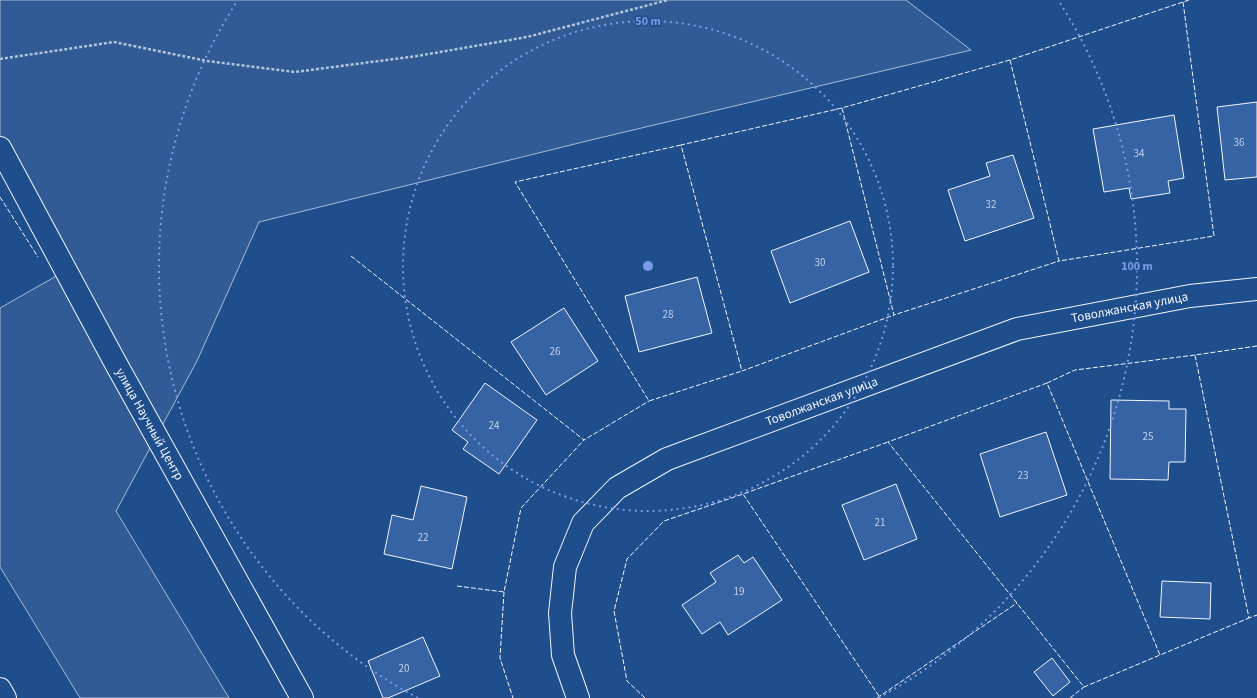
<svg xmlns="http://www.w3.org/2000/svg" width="1257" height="698" font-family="'Source Sans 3',sans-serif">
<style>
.built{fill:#305b95;stroke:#a8bbd7}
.building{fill:#3563a3;stroke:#f2f6ff}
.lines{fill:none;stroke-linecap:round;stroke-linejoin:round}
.minor-casing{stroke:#f2f6ff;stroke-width:24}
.path{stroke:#b3c4dc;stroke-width:2.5;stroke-dasharray:3 2;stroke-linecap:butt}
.minor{stroke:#1f4e8c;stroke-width:22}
.fence{stroke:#f2f6ff;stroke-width:1;stroke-dasharray:5 2;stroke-linecap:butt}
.ring{fill:none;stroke:#7d9aea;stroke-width:2;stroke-dasharray:2 4}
.labels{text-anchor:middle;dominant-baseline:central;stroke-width:3;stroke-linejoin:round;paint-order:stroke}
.number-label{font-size:11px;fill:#c3d1e8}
.street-label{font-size:13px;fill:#f2f6ff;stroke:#1f4e8c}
.centre{fill:#7d9aea;stroke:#1f4e8c;stroke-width:2}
.ring-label{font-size:12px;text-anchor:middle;font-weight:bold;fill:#7d9aea;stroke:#1f4e8c;stroke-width:3;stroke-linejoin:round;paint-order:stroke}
</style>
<rect width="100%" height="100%" fill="#1f4e8c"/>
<path class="built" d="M0 0H906L971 50 595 139 259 222 197 361 116 511 229 698H80L0 567V308L60 274 0 136Z"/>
<g class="building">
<path d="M1257 102V177L1225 180 1217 107Z"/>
<path d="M1174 115 1184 178 1168 181 1170 193 1131 199 1129 188 1104 192 1093 129Z"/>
<path d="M1013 155 1034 218 965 241 948 190 990 176 986 163Z"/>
<path d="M850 221 869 272 790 303 771 251Z"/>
<path d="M697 277 712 333 639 352 625 296Z"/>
<path d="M564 308 598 361 546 395 511 342Z"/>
<path d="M485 383 537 420 499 474 463 449 468 442 452 430Z"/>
<path d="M1111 400 1169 401V409H1186L1185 462H1169L1168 480 1110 479Z"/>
<path d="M1046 432 1067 495 1000 517 980 454Z"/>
<path d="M896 484 917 539 864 560 842 505Z"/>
<path d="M421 486 467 497 452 569 384 554 392 515 413 520Z"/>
<path d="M738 555 744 563 753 557 782 600 728 635 720 622 702 634 682 605 716 582 710 573Z"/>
<path d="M1162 581 1211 583 1210 619 1160 617Z"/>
<path d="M423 637 440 676 388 698H383L368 661Z"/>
<path d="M1052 658 1070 682 1053 696 1034 672Z"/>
</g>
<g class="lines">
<g class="minor-casing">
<g id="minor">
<path id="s1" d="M0 148 115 362 302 698"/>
<path d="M0 689 5 698"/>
<path id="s2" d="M578 698 563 655 560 613 565 567 583 523 617 488 667 459 1017 329 1190 296 1257 289"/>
</g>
</g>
<path class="path" d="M0 59 114 42 207 61 295 72 417 56 527 37 668 0"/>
<use href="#minor" class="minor"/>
<g class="fence">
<path d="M1183 2 1214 236 1059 261 1010 60 1189 0"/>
<path d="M1010 60 842 108 894 315 1059 261"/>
<path d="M842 108 681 145 742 371 894 315"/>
<path d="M681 145 515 182 649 401 742 371"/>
<path d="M0 197 38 257"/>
<path d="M351 256 584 440 649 401"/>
<path d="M1257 346 1195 355 1249 618 1257 615"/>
<path d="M1195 355 1075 370 1047 383 1160 655 1249 618"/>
<path d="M1047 383 888 442 1084 687 1160 655"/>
<path d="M457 586 504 592 521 508 584 440"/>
<path d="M504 592 500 658 513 698"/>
<path d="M879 696 743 494 888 442"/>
<path d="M645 698 627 681 614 611 627 559 664 521 743 494"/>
<path d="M877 698 1017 603"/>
<path d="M1070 698 1084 687"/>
</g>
</g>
<g class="ring">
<circle cx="648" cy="266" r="245"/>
<path d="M418 698A489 489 0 0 1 236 3M1060 3A489 489 0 0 1 878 698"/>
</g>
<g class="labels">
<g class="number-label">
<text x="1239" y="142">36</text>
<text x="1139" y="153">34</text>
<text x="991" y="204">32</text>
<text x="820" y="262">30</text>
<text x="668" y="314">28</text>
<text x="555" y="351">26</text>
<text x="494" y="425">24</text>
<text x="1148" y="436">25</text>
<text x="1023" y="475">23</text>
<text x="880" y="522">21</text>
<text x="423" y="537">22</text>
<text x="739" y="591">19</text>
<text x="404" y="668">20</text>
</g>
<g class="street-label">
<text stroke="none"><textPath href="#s2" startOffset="776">Товолжанская улица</textPath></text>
<text stroke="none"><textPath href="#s2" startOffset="453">Товолжанская улица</textPath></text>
<text stroke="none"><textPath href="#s1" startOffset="314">улица Научный Центр</textPath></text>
</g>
</g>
<circle cx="648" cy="266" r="6" class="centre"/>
<g class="ring-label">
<text x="648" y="25">50 m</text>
<text x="1137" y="270">100 m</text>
</g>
</svg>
